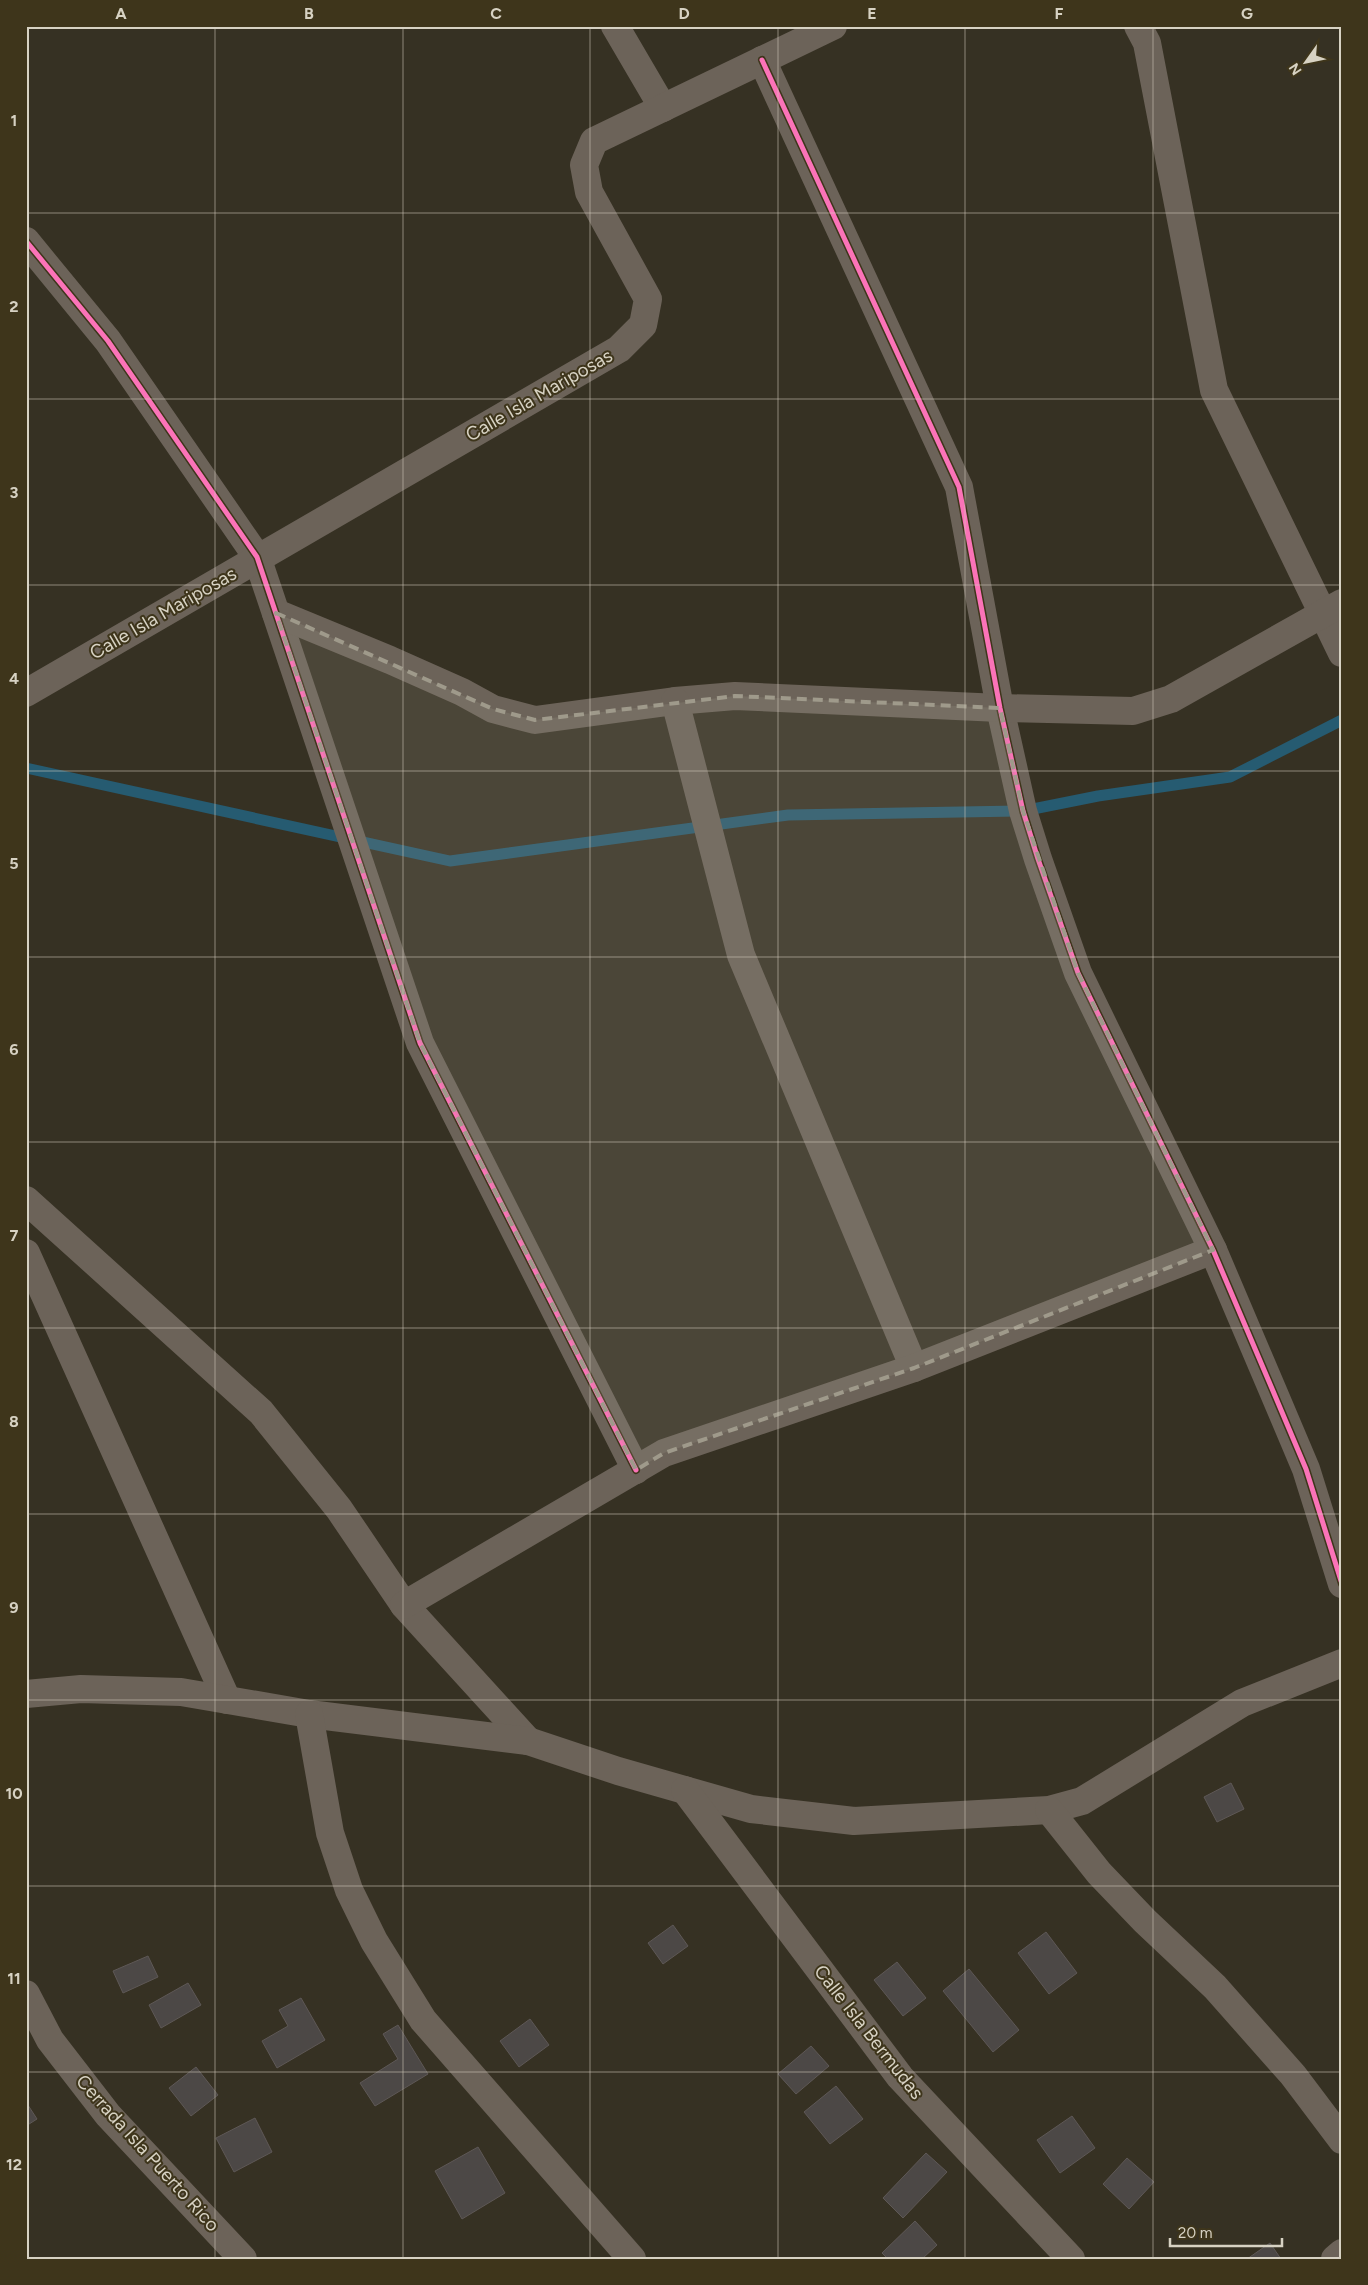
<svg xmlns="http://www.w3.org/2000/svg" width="1368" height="2285" font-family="Figtree,sans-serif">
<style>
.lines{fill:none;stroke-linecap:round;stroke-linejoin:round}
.stream{stroke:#265b71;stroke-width:11}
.building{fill:#4c4846;stroke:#5e5856}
.street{stroke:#6c6359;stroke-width:28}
.cycleway-casing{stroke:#3e351b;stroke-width:8}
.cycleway{stroke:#fb73b8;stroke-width:5}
.marked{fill:#9f9a8b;fill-opacity:0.2;stroke:#9f9a8b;stroke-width:4;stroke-dasharray:10 6;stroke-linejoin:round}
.grid{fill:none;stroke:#d7d2c3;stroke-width:1;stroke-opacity:0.55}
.labels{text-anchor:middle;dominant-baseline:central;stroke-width:4;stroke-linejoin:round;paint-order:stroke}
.street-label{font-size:19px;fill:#d7d2c3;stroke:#3e351b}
.neatline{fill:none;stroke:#d7d2c3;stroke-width:2}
.grid-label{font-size:16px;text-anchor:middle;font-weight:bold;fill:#d7d2c3}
</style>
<rect width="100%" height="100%" fill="#363123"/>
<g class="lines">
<path class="stream" d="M26 768 450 861 788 815 1023 811 1098 796 1230 777 1342 720"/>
</g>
<g class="building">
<path d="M1231 1783 1244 1809 1217 1822 1204 1797Z"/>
<path d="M673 1925 688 1946 663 1964 648 1943Z"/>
<path d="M1046 1932 1077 1973 1049 1994 1018 1953Z"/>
<path d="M148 1956 158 1977 123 1993 113 1971Z"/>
<path d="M897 1962 926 1998 903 2016 874 1980Z"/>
<path d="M969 1969 1019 2030 993 2052 943 1991Z"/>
<path d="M188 1983 201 2005 161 2028 149 2005Z"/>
<path d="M301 1998 325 2040 277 2068 262 2041 288 2026 279 2010Z"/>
<path d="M530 2019 549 2045 519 2067 500 2041Z"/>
<path d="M398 2025 428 2074 375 2106 360 2083 398 2059 383 2034Z"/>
<path d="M811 2046 829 2066 796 2094 778 2074Z"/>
<path d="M196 2067 218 2095 191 2116 169 2088Z"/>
<path d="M836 2086 863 2119 830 2144 804 2112Z"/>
<path d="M26 2102 37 2119 26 2126Z"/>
<path d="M1072 2116 1095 2148 1060 2173 1037 2140Z"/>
<path d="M255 2118 272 2152 234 2172 216 2138Z"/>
<path d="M478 2147 505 2193 462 2219 435 2171Z"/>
<path d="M926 2153 947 2172 903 2218 883 2198Z"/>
<path d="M1127 2158 1154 2182 1129 2209 1103 2184Z"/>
<path d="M915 2221 937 2245 922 2259H888L882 2253Z"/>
<path d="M1270 2243 1281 2259H1247Z"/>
</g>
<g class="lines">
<g class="street">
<path d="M615 26 663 108"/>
<path d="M1138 26 1147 43 1214 390 1342 653"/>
<path d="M762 60 959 487 1000 708 1023 811 1038 859 1078 973 1213 1250 1273 1391 1306 1469 1342 1584"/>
<path d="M26 241 108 341 257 557 420 1043 636 1470"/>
<path d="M276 613 390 660 462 692 493 709 535 720 675 701 735 696 1000 708 1133 711 1171 699 1342 603"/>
<path d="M26 693 619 349 643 325 648 299 589 192 584 165 594 141 833 26"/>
<path d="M675 701 741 955 914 1368"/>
<path d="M26 1200 261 1412 339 1509 404 1605 528 1741"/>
<path d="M26 1253 227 1700"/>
<path d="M404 1605 664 1453 914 1368 1213 1250"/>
<path d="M26 1694 81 1689 181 1692 309 1714 528 1741 618 1771 751 1809 854 1821 1049 1810 1082 1801 1242 1703 1342 1663"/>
<path d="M309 1714 330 1833 349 1890 374 1941 423 2020 632 2259"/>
<path d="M685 1790 900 2077 1071 2259"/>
<path d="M1049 1810 1099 1873 1145 1921 1215 1987 1293 2075 1342 2140"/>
<path d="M26 1994 50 2040 108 2115 243 2259"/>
<path d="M1335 2259 1342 2253"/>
</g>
<g class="cycleway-casing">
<g id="cycleway">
<path d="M762 60 959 487 1000 708 1023 811 1038 859 1078 973 1213 1250 1273 1391 1306 1469 1342 1584"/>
<path d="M26 241 108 341 257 557 420 1043 636 1470"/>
</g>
</g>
<use href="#cycleway" class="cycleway"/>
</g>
<path class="marked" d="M276 613 493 709 535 720 735 696 1000 708 1023 811 1078 973 1213 1250 914 1368 664 1453 636 1470 420 1043Z"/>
<path class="grid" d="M215 26V2259M403 26V2259M590 26V2259M778 26V2259M965 26V2259M1153 26V2259M26 213H1342M26 399H1342M26 585H1342M26 771H1342M26 957H1342M26 1142H1342M26 1328H1342M26 1514H1342M26 1700H1342M26 1886H1342M26 2072H1342"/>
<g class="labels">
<g class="street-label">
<text transform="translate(539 395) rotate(-30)">Calle Isla Mariposas</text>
<text transform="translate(163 613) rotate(-30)">Calle Isla Mariposas</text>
<text transform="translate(869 2032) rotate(52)">Calle Isla Bermudas</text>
<text transform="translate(148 2153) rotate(48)">Cerrada Isla Puerto Rico</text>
</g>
</g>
<rect width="1368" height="2285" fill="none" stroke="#3e351b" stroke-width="55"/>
<g transform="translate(1306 62) rotate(237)" stroke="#3e351b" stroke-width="4" paint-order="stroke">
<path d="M0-4L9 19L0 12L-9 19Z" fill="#d7d2c3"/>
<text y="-8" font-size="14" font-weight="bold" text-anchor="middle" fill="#d7d2c3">N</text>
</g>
<path d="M1170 2238v8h112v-8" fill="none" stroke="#d7d2c3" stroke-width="2.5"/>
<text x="1178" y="2238" font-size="15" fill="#d7d2c3" stroke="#3e351b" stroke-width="4" paint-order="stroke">20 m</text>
<rect x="28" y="28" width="1312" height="2230" class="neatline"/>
<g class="grid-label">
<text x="121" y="19">A</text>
<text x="309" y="19">B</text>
<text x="496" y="19">C</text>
<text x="684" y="19">D</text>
<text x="872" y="19">E</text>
<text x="1059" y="19">F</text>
<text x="1247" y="19">G</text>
<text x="14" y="126">1</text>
<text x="14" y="312">2</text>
<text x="14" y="498">3</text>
<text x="14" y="684">4</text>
<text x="14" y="869">5</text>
<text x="14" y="1055">6</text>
<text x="14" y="1241">7</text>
<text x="14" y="1427">8</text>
<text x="14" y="1613">9</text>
<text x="14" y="1799">10</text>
<text x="14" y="1984">11</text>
<text x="14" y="2170">12</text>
</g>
</svg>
